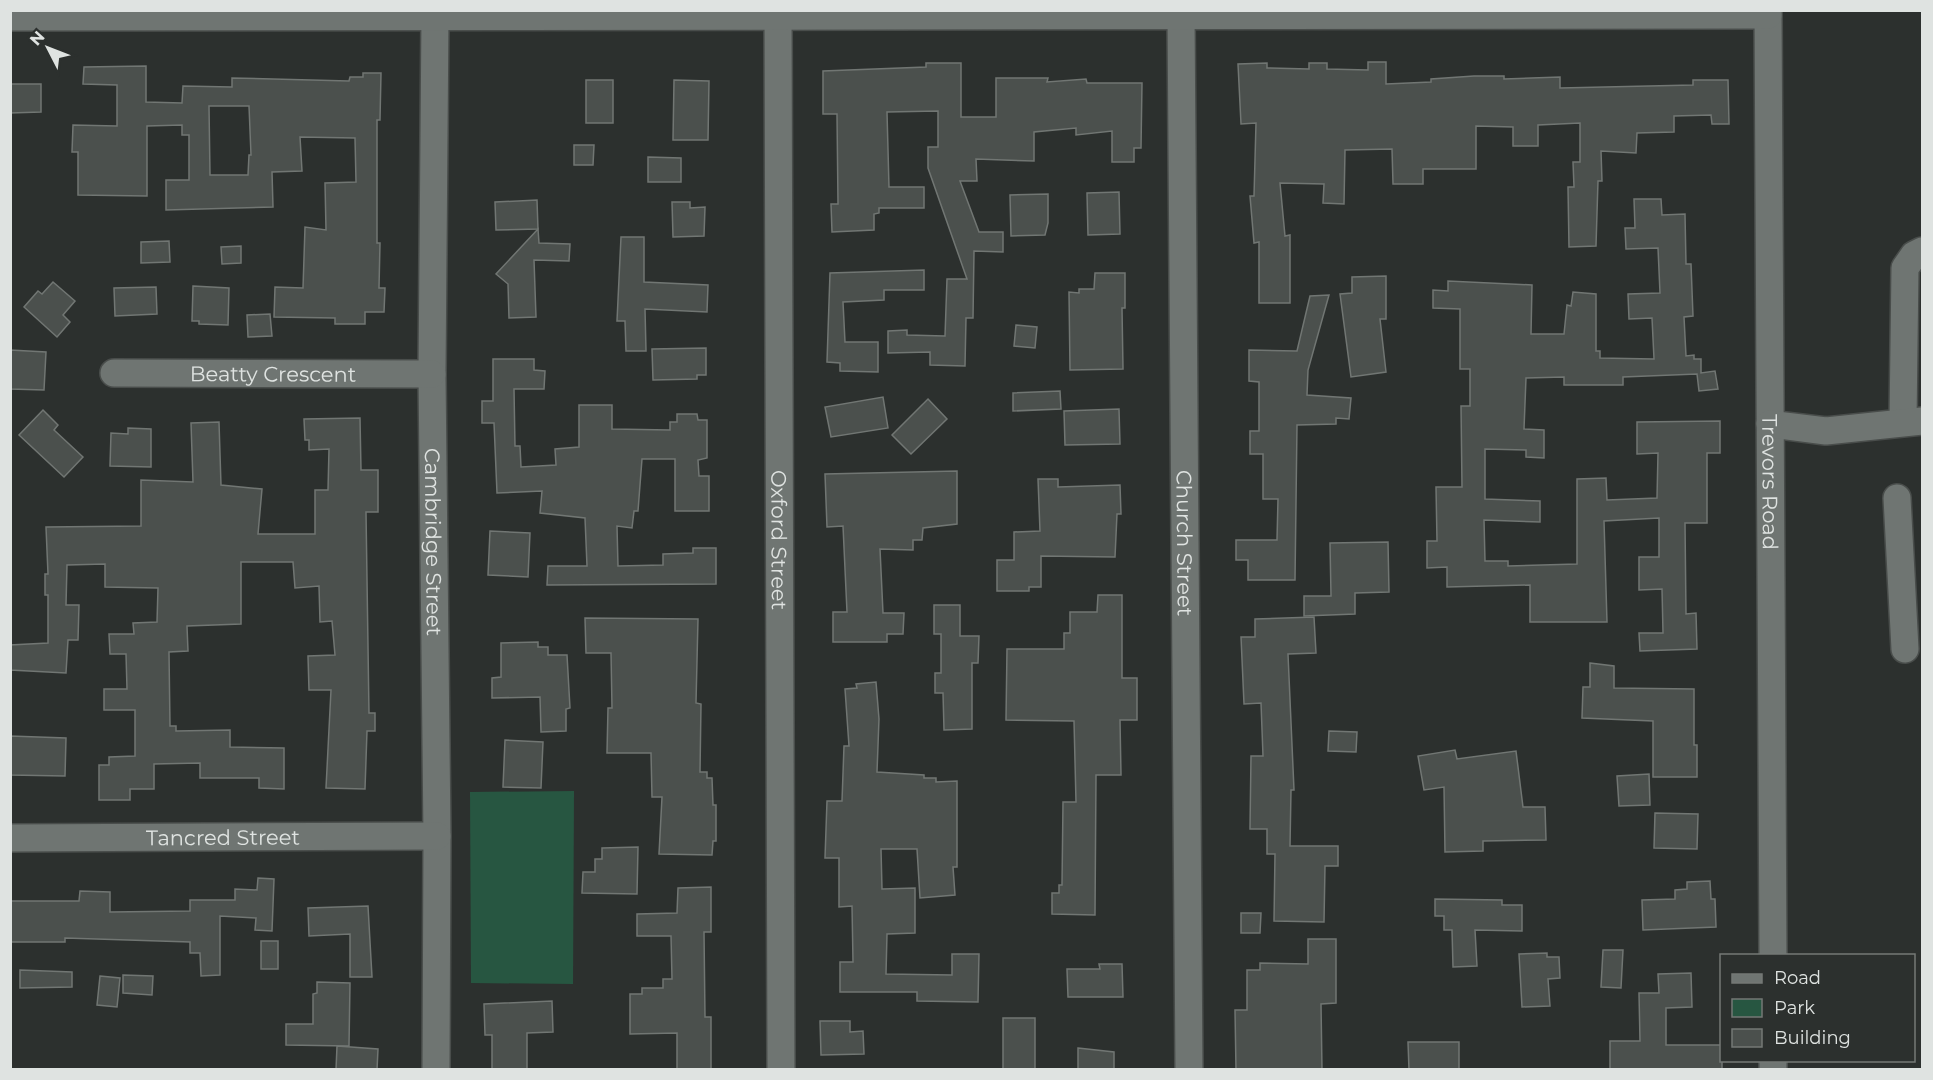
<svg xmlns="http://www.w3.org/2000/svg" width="1933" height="1080" font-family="Montserrat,sans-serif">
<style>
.green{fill:#275641}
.building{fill:#4b504d;stroke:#717673;stroke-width:1.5;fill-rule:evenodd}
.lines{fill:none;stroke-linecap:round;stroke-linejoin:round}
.street-casing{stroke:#494d4b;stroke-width:30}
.street{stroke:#6f7572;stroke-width:27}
.labels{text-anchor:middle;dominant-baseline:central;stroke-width:4.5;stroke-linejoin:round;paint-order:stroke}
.street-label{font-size:21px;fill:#dfe3e1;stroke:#2c302e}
</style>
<rect width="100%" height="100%" fill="#2c302e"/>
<path class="green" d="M574 791 573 984 471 983 470 792Z"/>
<g class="building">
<path d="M1368 62H1386V84L1431 82V79L1474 76H1504V79L1560 77V88L1693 85V80H1728L1729 124H1712L1711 115 1674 116V132L1637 133 1636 153 1601 151 1602 181H1598L1596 246 1569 247 1568 187H1574L1573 162H1580V123L1538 125V146H1513V127L1476 126V169H1423V184H1393L1392 149 1345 150 1344 204 1323 203 1324 184 1280 183 1285 236 1290 235V303H1259V242L1254 243 1250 196H1254L1256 123 1241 124 1238 64 1267 63V68L1309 69V63H1327V69L1368 70Z"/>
<path d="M926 63H961V117H996V78H1048L1047 82 1086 79 1087 83H1142L1141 148H1134V162H1112V131L1076 135V128L1034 132V161L976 159 977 181H960L979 232H1003V252L974 251 973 318H966L965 366 930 365V352L888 353V331L907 330V335L945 336 947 279H967L928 168V147H938V111L887 112 889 187H924V208H879V213L874 214V230L832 232 831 204H838L837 114H823V71L926 67Z"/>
<path d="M146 66V102L182 103 183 86 232 87V78L349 81 350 77H363V73H381L380 120H377V243H380L379 288H385L384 312H365V324H335V318L274 317 275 287 303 288 305 227 326 230 325 183 356 182 355 138 300 137 302 171 272 172 273 207 166 210V180H189V135H182V125L147 126V196L78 195V152H72L73 125 117 126V85L83 84 84 67ZM209 106H249L251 155H249L248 175H210Z"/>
<rect x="586" y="80" width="27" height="43"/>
<path d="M674 80 709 81 708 140H673Z"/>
<path d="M10 84H41V112L10 113Z"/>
<path d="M574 145H594L593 165H574Z"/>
<path d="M648 157 681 158V182H648Z"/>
<path d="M1119 192 1120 234 1088 235 1087 193Z"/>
<path d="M1048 194V223L1045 235 1011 236 1010 195Z"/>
<path d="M1634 199H1661L1662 215 1685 214 1686 264H1691L1693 316 1684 317 1686 356 1694 355V359H1701V373L1715 371 1718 389 1699 391 1697 374 1623 377V385H1564V377L1526 378 1524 429 1544 430V458L1526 457V450L1485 449V499L1540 501V522L1484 520 1485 561H1508V566L1577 564V479L1606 478 1607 500 1657 498 1658 453 1637 454V422L1720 421V453H1707V523H1685L1686 614 1696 613 1697 649 1640 651 1639 633H1663L1662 589 1639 590V557H1659V518L1604 521 1607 622H1530V585L1447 587V567L1427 568V541H1437L1436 487H1462L1461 406H1470V369H1460V309L1433 308V290L1448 291V281L1532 285 1531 334H1564L1567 305 1571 306 1573 292 1596 294V351H1600V358L1654 359 1652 318 1629 319 1628 294 1660 293 1658 248 1626 249 1625 228H1635Z"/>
<path d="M537 200 538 229 496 230 495 202Z"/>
<path d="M672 202H690V208L705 207 704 236 673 237Z"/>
<path d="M538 229 539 243 570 244 569 261 534 260 536 317 509 318 508 284 496 274Z"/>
<path d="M621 237H644V282L708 285 707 312 645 309 646 351H626L625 321H617Z"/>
<path d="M169 241 170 262 141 263V242Z"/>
<path d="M241 246V263L222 264 221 247Z"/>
<path d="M924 270V290H884V300L843 302 845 342H878V372L840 371V363L827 362 830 273Z"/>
<path d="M1095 273H1125V308H1122L1123 369 1070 370 1069 292 1079 293V289H1094Z"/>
<path d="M1386 276V319H1380L1386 372 1351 377 1340 294 1352 293V277Z"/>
<path d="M53 282 75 301 63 315 70 322 57 337 24 307 38 291 42 294Z"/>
<path d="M193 286 229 288 228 325 199 324V321H192Z"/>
<path d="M156 287 157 314 115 316 114 288Z"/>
<path d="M1329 295 1308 370 1307 395 1351 398 1349 419 1336 418V424L1297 425 1295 580H1248V560H1236V540H1277L1278 499H1263V454H1250V431H1259V382L1249 381V350L1297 351 1310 296Z"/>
<path d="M270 314 272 336 248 337 247 315Z"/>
<path d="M1016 325 1037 327 1035 348 1014 346Z"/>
<path d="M706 348V375H697V379L653 380 652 349Z"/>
<path d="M10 350 46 352 44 390 10 389Z"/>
<path d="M493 359H534V370L545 371 544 389H514L515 446H520L521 467 556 465 555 449 579 447V405H612V429L670 430V422H677V414H697L698 420H707V458L698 460 699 476H709V511H675V459H642L638 511H634L632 528 617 526 618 566 663 565V554L693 553V548H716V584L547 585 548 566H587L585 518 540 513 542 491 497 493 494 423H482V401H493Z"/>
<path d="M1060 391 1061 409 1013 411V393Z"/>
<path d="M883 397 888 428 831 437 825 407Z"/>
<path d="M928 399 947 419 911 454 892 435Z"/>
<path d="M1119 409 1120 444 1065 445 1064 411Z"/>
<path d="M43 410 58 425 54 430 83 457 64 477 19 435Z"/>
<path d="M360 418 361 470H378V512H366L369 713H375V731H367L365 789 326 788 331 690H309L308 656 335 655 332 621 320 622 319 586 295 588 293 562H241V624L187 626 188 651 169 652 170 726H176V731L230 730V747L284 748V789L259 788V778H200V763L154 764V789H130V800H99V765H109V757L135 756V710H104V689H127L126 654H110L109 634H134L133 623 157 622 158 588 105 587V564L67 565 66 605H79L78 640H68L66 673 10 670V645L48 643V595H45V574H48L46 527 141 526V480L193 482 191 423 219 422 221 485 262 489 258 534H315V490H328L329 449 309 450V440H305L304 419Z"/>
<path d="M128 428 151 429V467L110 466 111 433 128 434Z"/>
<path d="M957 471V524L923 528 922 540H913V550L880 549 883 613H904L903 634H887V642H833V612H847L843 526 827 527 825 474Z"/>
<path d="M1038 479H1058V487L1120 485 1121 514H1117L1115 557 1041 556V587H1029V591H997V560H1014V532L1040 531Z"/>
<path d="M490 531 530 533 528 577 488 575Z"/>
<path d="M1388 542 1389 592 1355 593V614L1304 616V596H1331L1330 543Z"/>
<path d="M1098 595H1122V678H1137V720H1120L1121 775H1096L1095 915 1052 914V893H1059V885H1062L1063 802H1076L1074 721 1006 720 1007 649H1064V633H1070V612H1097Z"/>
<path d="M934 605H960V636H979L978 663H972V729L944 730 943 693H935V673H941V634H934Z"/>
<path d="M1314 617 1316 653 1288 654 1294 790H1291L1290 846H1338V866H1325L1324 922 1274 921 1275 854H1267V829H1250L1251 756H1263L1261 703 1244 704 1241 637H1255V619Z"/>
<path d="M585 618 698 619 696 703 701 704 700 772H707V778H712L713 805H716V841H713L712 855 659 854 662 797H652L651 753H607L608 708H612L611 653H586Z"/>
<path d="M538 642V647H548V655H567L570 708 566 709V731L541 732 540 697 492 698V678L501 677V643Z"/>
<path d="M1590 663 1614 666V688L1694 689V745H1697V777H1653V721L1582 718 1583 687H1590Z"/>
<path d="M876 682 879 719 877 772 924 775V778H936V782L957 781V867H953L955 895 920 898 917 849H881L882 889 915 888V933L887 934 886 974 952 975V954H979L978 1002 917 1001V992H840V962H853L852 906 839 907V858H825L827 801H842L844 746H849L845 689 857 688 856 684Z"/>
<path d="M1329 731 1357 732 1356 752 1328 751Z"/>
<path d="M10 736 66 738 65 776 10 775Z"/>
<path d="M505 740 543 742 541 788 503 787Z"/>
<path d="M1455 750 1457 759 1516 751 1523 807H1545L1546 840 1483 841V851L1445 852 1444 787 1424 790 1418 756Z"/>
<path d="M1649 774 1650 805 1619 806 1617 776Z"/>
<path d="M1655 813 1698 814 1697 849 1654 848Z"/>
<path d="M638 847 637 894 582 893 583 872H595V859H602V848Z"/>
<path d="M258 878 274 879 272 931 255 930 256 918 220 916V975L201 976 200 953H190V942L65 938V942H10V901H79L80 891 110 892V912L190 911V900H235V889L257 890Z"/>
<path d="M1710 881 1711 899H1715L1716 927 1643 930 1642 900 1675 899V890L1687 889V882Z"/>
<path d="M711 887V932H704L705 1017H711V1069L677 1070V1033L630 1034V994H642V988H663V979H672L671 936H637V914L677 913 678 888Z"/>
<path d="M1435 899 1502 900V905H1522V931L1475 930 1477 966 1453 967 1452 930H1444V916H1435Z"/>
<path d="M368 906 372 977H350V934L309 936 308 908Z"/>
<path d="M1241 913H1261L1260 933H1241Z"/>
<path d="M1308 939H1336V1003L1321 1004 1322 1070H1236L1235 1010H1247V970H1260V963L1308 964Z"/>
<rect x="261" y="941" width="17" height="28"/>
<path d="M1603 950H1623L1621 988 1601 987Z"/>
<path d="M1547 953V957H1559L1560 978 1548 979 1550 1006 1522 1007 1519 954Z"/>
<path d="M1099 964H1122L1123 997H1068L1067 969H1100Z"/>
<path d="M20 970 72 972V987L20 988Z"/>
<path d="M1691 973 1692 1007 1666 1008V1045H1722V1070L1610 1069V1041H1640L1639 993H1659L1658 974Z"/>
<path d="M123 975 153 976 152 995 123 993Z"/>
<path d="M100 976 120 978 117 1007 97 1005Z"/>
<path d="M317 982 350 983 349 1046 286 1045V1024H313V994L317 993Z"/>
<path d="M552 1001 553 1032 527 1033V1070H492V1035H485L484 1004Z"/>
<rect x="1003" y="1018" width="32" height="52"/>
<path d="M820 1021H850V1032L863 1031 864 1054 821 1055Z"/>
<path d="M1408 1042H1459V1070H1409Z"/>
<path d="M337 1046 378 1049 377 1070H336Z"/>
<path d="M1078 1048 1114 1052V1070H1078Z"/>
</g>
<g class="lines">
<g class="street-casing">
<g id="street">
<path id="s1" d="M778 10 781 1070"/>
<path id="s2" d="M1768 10 1773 956"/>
<path id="s3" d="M1181 15 1189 1070"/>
<path id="s4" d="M435 16 432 374 437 836 436 1070"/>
<path d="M10 17 1768 15"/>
<path id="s5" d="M114 373 432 374"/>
<path d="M1903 421 1905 268 1914 255 1922 251"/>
<path d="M1770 424 1826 431 1922 421"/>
<path d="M1897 498 1905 649"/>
<path id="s6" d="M10 838 437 836"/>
<path d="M1773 1060V1070"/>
</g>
</g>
<use href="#street" class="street"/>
</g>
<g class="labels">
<g class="street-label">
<text stroke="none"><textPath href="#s5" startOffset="159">Beatty Crescent</textPath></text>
<text stroke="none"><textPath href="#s2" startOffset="472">Trevors Road</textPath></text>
<text stroke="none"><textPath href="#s1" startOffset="530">Oxford Street</textPath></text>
<text stroke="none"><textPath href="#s3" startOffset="528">Church Street</textPath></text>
<text stroke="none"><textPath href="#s4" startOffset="526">Cambridge Street</textPath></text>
<text stroke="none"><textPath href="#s6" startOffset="213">Tancred Street</textPath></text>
</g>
</g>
<rect width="1933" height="1080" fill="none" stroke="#dfe3e1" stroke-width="24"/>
<rect x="1720" y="954" width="195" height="108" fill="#2c302e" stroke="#747876" stroke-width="1.5"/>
<rect x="1732" y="974" width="30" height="9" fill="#6f7572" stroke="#747876" stroke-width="1.5"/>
<text x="1774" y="984" font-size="18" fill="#dfe3e1">Road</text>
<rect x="1732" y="999" width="30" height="18" fill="#275641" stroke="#747876" stroke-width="1.5"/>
<text x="1774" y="1014" font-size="18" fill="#dfe3e1">Park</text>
<rect x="1732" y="1029" width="30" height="18" fill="#4b504d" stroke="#747876" stroke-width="1.5"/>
<text x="1774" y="1044" font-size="18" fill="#dfe3e1">Building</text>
<g transform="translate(48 48) rotate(312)" stroke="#2c302e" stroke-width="4.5" paint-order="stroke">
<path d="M0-4.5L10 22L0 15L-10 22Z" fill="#dfe3e1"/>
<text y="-9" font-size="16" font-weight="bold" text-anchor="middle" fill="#dfe3e1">N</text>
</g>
</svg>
